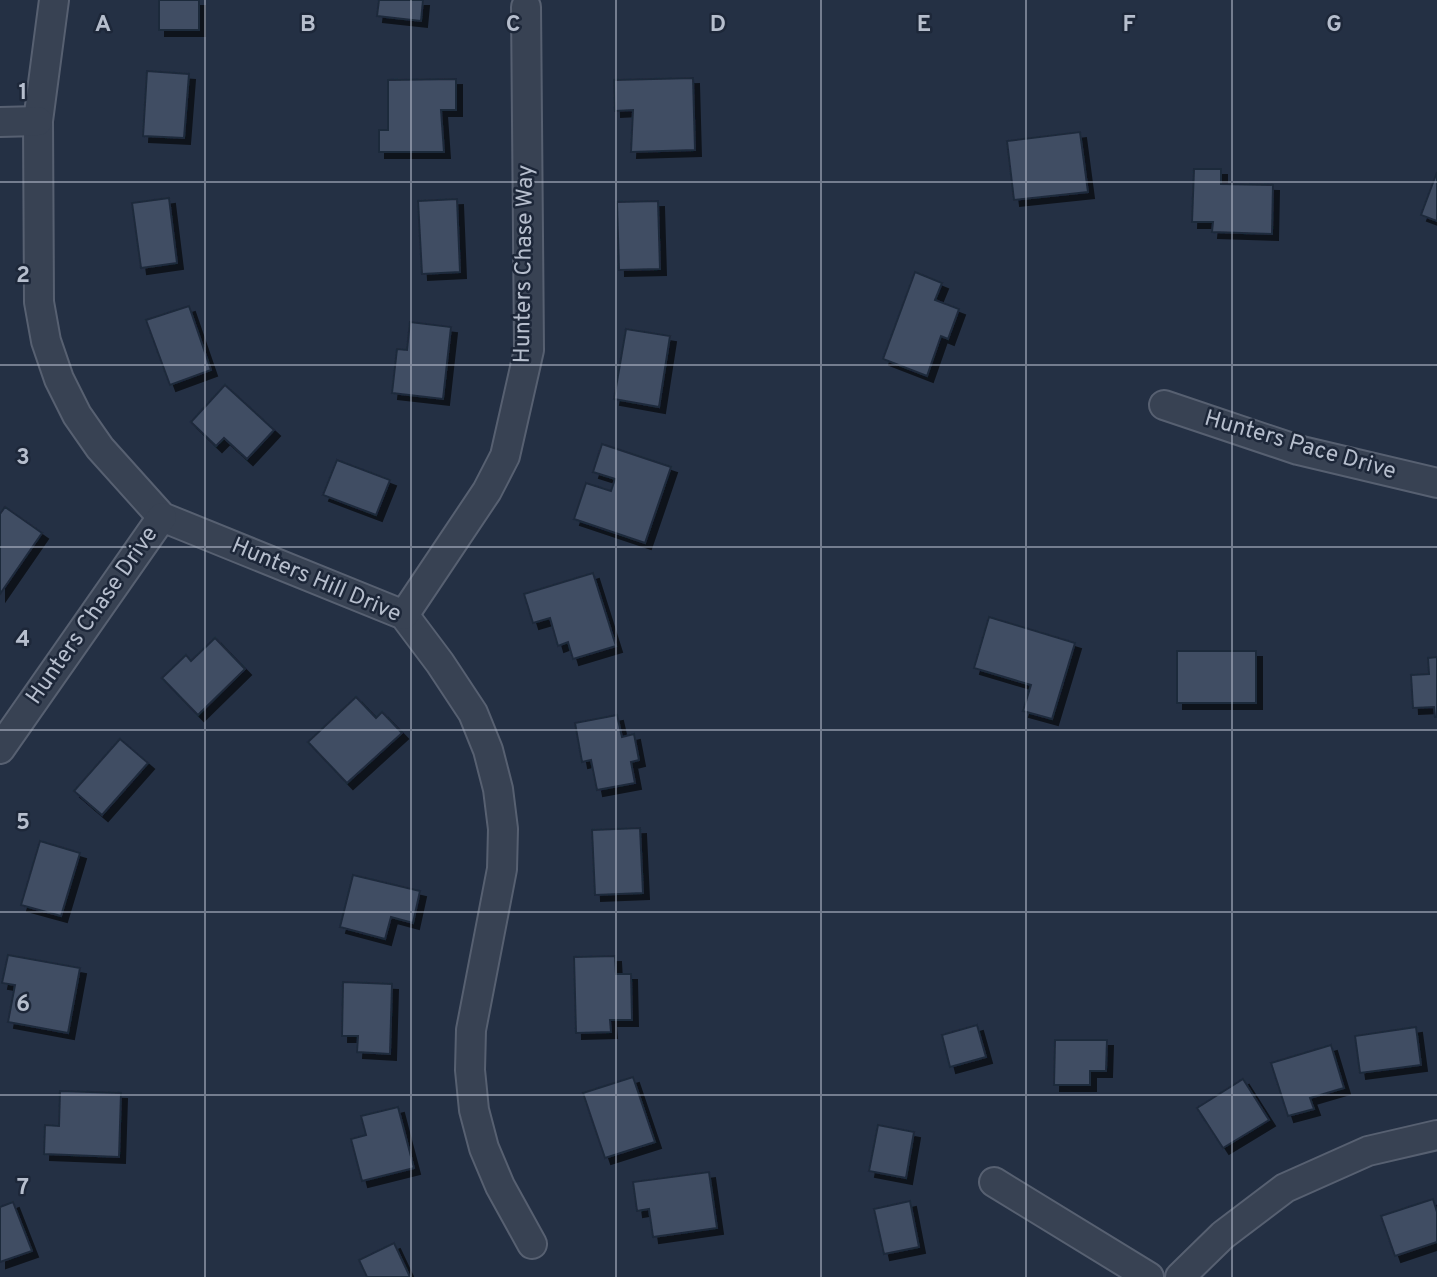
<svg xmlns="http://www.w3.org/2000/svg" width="1437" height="1277" font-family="Overpass,sans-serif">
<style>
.building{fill:#404d64;stroke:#1f293b;stroke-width:2;filter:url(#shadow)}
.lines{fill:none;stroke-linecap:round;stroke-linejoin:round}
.street-casing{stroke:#576071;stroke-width:32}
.street{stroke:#384253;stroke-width:28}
.grid{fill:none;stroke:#b6becd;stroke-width:2;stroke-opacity:0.55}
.labels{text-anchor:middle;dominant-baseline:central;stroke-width:5;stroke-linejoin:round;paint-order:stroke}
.street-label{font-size:23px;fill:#b6becd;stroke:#1d2739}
.grid-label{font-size:23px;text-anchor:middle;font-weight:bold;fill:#b6becd;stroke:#1d2739;stroke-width:5;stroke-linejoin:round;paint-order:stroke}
</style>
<defs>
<filter id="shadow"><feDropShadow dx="6" dy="6" stdDeviation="0" flood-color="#0009"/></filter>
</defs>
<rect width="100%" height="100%" fill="#243044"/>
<g class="building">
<rect x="159" y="0" width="40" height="30"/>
<path d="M379 0H423L421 21 377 16Z"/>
<path d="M147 71 189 74 184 138 143 136Z"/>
<path d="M693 78 695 150 631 152 633 110 615 111 614 80Z"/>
<path d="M456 79V110H441L444 152H379V130H388V80Z"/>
<path d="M1080 132 1088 192 1014 200 1007 141Z"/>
<path d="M1194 169H1221V184L1273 185 1272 234 1212 232 1213 222H1192Z"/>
<path d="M1437 172V221L1421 215Z"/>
<path d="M169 198 177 263 141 268 132 203Z"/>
<path d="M457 199 460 272 422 274 418 201Z"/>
<path d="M658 201 660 269 619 270 617 202Z"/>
<path d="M915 272 942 283 935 300 959 309 948 339 941 336 927 376 883 359Z"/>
<path d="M189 306 211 370 170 385 146 320Z"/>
<path d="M410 322 451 327 443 399 392 393 397 349 407 350Z"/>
<path d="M626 329 670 336 659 407 614 399Z"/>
<path d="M225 385 274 430 247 459 224 438 216 446 191 422Z"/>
<path d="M602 444 671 467 645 543 574 519 586 483 611 491 615 479 593 472Z"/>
<path d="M337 460 390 480 376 515 323 495Z"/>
<path d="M5 507 42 533 0 594V514Z"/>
<path d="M593 573 616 646 573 659 568 642 558 646 550 618 533 623 524 594Z"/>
<path d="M989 617 1075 643 1052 719 1023 711 1031 685 974 668Z"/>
<path d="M215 638 245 669 198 715 162 678 186 655 191 661Z"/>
<rect x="1177" y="651" width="79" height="52"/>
<path d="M1437 657V717H1435L1434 707 1413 708 1411 675 1429 674 1428 658Z"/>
<path d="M356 697 376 718 382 712 402 733 347 783 308 742Z"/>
<path d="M617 715 622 737 634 734 639 760 631 762 635 783 597 790 591 760 582 762 575 723Z"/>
<path d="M120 739 148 763 102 815 74 791Z"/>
<path d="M640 828 643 893 595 895 592 830Z"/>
<path d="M40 841 80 853 61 916 21 905Z"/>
<path d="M353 875 420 891 413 923 391 917 385 939 340 927Z"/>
<path d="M8 955 80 968 68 1033 8 1022 15 985 2 983Z"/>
<path d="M615 956 616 974H631L632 1020H610L611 1032 576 1033 574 957Z"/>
<path d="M343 982 392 984 390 1054 357 1052 358 1036H342Z"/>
<path d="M977 1025 986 1057 950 1067 942 1035Z"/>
<path d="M1416 1027 1421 1065 1360 1073 1355 1036Z"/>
<path d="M1055 1040H1107L1106 1071H1090V1085H1054Z"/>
<path d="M1331 1045 1344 1088 1310 1098 1314 1109 1288 1116 1271 1063Z"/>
<path d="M633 1077 655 1142 605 1158 583 1093Z"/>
<path d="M1243 1079 1269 1120 1223 1148 1197 1108Z"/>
<path d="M60 1091 121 1093 119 1157 44 1154 45 1125 59 1126Z"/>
<path d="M398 1107 414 1168 362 1181 351 1139 366 1135 361 1116Z"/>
<path d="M878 1125 914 1132 906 1178 869 1171Z"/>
<path d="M709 1172 717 1228 653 1237 649 1209 637 1211 633 1182Z"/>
<path d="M1433 1199 1437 1212V1242L1395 1256 1381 1216Z"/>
<path d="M910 1201 919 1247 884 1254 874 1209Z"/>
<path d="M13 1202 32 1251 0 1262V1207Z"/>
<path d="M394 1243 410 1277H367L359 1260Z"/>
</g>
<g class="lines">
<g class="street-casing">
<g id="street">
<path d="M54 0 38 121 39 302 46 341 59 379 77 415 100 448 162 517 404 615 440 663 473 713 488 750 498 789 503 829 502 869 471 1030 470 1070 474 1110 484 1148 500 1186 532 1244"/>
<path d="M0 122 38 121"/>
<path d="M1164 405 1298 450 1437 483"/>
<path d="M404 615 487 491 505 456 529 350 526 7"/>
<path d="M0 749 162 517"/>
<path d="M994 1182 1149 1277"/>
<path d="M1180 1277 1223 1235 1285 1188 1368 1151 1437 1135"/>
</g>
</g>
<use href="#street" class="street"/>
</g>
<path class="grid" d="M205 0V1277M411 0V1277M616 0V1277M821 0V1277M1026 0V1277M1232 0V1277M0 182H1437M0 365H1437M0 547H1437M0 730H1437M0 912H1437M0 1095H1437"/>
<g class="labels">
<g class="street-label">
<text transform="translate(525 264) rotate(-89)">Hunters Chase Way</text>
<text transform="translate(1300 446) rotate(16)">Hunters Pace Drive</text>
<text transform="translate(316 581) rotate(23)">Hunters Hill Drive</text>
<text transform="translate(93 616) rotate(-55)">Hunters Chase Drive</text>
</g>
</g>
<g class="grid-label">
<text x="103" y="31">A</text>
<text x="308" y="31">B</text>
<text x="513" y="31">C</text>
<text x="718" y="31">D</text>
<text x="924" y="31">E</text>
<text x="1129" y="31">F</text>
<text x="1334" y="31">G</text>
<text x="23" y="99">1</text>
<text x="23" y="282">2</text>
<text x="23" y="464">3</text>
<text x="23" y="646">4</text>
<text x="23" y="829">5</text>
<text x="23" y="1011">6</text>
<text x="23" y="1194">7</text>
</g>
</svg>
